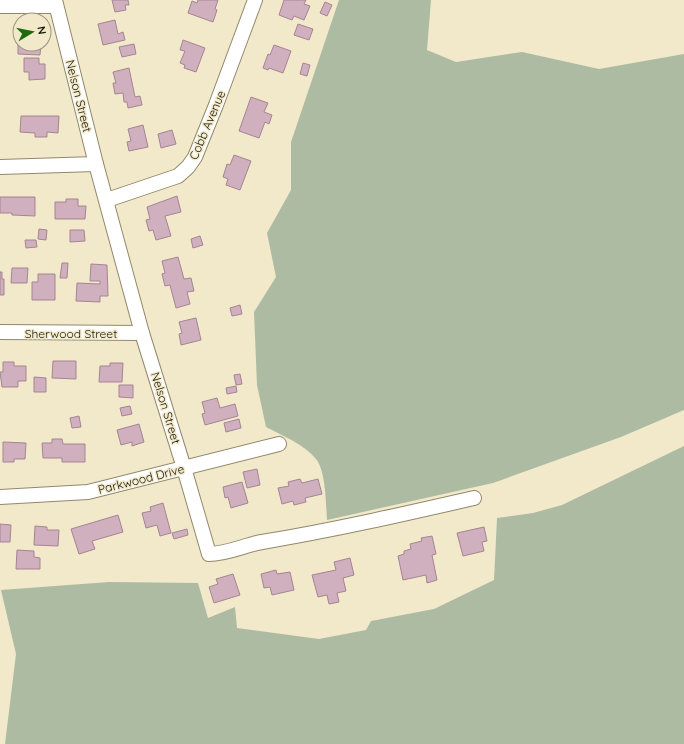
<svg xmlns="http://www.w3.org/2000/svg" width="684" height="744" font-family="Quicksand,sans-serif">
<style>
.green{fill:#adbba3}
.building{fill:#d0afbe;stroke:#a48593}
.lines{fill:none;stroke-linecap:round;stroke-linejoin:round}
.minor-casing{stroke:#91886c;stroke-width:16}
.minor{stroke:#fff;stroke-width:14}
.labels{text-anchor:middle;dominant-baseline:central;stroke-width:3;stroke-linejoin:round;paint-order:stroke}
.street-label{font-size:12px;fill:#1b180d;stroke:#f2e9ca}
</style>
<rect width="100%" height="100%" fill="#f2e9ca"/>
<g class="green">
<path d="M339 0H431L427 50 456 62 522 52 599 69 684 54V410L621 437 493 483 327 520C326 505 326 471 316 459 304 444 283 436 266 427L257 385 254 312 276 277 267 233 291 190V142Z"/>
<path d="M684 446V744H5L16 654 1 590 109 582 198 583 208 618 235 607 237 628 319 639 366 630 371 621 434 609 494 580 497 518 533 513 562 505Z"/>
</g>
<g class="building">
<path d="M112 0H128L129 5H125L126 10 115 12Z"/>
<path d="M198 0H218L215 9 217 10 213 22 188 13 192 1 197 3Z"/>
<path d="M284 0H306L304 4 310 6 304 20 294 16 292 20 279 15Z"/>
<path d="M325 2 332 5 327 16 320 13Z"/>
<path d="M115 20 118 34 123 32 125 40 103 45 98 24Z"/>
<path d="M298 24 313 29 309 40 294 35Z"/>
<path d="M18 38H20V44H41L40 55 18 54Z"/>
<path d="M183 40 205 48 196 72 184 68 185 65 180 63 185 51 180 50Z"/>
<path d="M134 44 136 54 122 57 119 47Z"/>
<path d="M274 45 291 51 283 73 269 68 268 70 263 68 268 54 270 55Z"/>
<path d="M24 58H39V64H45V79L29 80V72H24Z"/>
<path d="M303 63 310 65 307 76 300 74Z"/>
<path d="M129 68 135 97 140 96 142 105 128 108 127 102H124L123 93 115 94 113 83H116L113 72Z"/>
<path d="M251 97 268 103 264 112 272 115 269 124 265 122 259 138 239 131Z"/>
<path d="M21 116H59L58 133 47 132V137H35V133L20 132Z"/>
<path d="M143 125 148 147 129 151 127 142 131 141 128 129Z"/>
<path d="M172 130 176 144 161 148 158 134Z"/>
<path d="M234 155 251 161 240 190 226 185 228 179 223 177 227 164 230 165Z"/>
<path d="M177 196 181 212 165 216 171 236 156 240 153 230 149 231 146 220 150 219 147 207Z"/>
<path d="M0 197H35V216L12 215V213H0Z"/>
<path d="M66 199H78V206H86L85 219H55V202H66Z"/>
<path d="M39 229 47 230 46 240 38 239Z"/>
<path d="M70 230H84L85 241 70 242Z"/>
<path d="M200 236 203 245 193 248 191 239Z"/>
<path d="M25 240H36L37 247 26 248Z"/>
<path d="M178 257 184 279 191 278 194 291 187 292 190 304 176 308 170 285 165 286 162 274 165 273 162 261Z"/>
<path d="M62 263H68L67 278H60Z"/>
<path d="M91 264 107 265 108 296H100V302L76 301 77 283 100 284V281H90Z"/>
<path d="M12 268H28L27 283H11Z"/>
<path d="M0 272H2V279H4V295H0Z"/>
<path d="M38 274H55V300H32V282H38Z"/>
<path d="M240 305 242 314 232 316 230 308Z"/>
<path d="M196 318 201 340 181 345 179 334 182 333 179 322Z"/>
<path d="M53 361H76V379L52 378Z"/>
<path d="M3 362H14V366H26V381H18V387H2L0 372H3Z"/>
<path d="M110 363H123L122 382H99L100 366H110Z"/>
<path d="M240 374 242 384 236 385 234 375Z"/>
<path d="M34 377 46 378V392H34Z"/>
<path d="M119 385H133V398L119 397Z"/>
<path d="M236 386 237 392 227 394 226 388Z"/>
<path d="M217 398 220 408 235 404 238 416 205 425 202 414 205 413 202 402Z"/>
<path d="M130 406 132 414 122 416 120 408Z"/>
<path d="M79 416 81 427 72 428 70 418Z"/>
<path d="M239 419 241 428 226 432 224 423Z"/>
<path d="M139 424 144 442 132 446V442L121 445 117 430Z"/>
<path d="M52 439H62L63 444H85V462H62V458H43L42 443H52Z"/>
<path d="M3 442 26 443 25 459H14V462H3Z"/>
<path d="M257 469 260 485 247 488 243 472Z"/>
<path d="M300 479 302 483 318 479 322 494 305 498 306 502 294 505 293 501 282 504 278 488 289 486 288 482Z"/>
<path d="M242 482 248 503 231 508 228 497 225 498 223 487Z"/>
<path d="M163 503 171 533 160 536 157 525 146 528 142 513 151 511 150 507Z"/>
<path d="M118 515 123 532 92 541 95 549 79 554 71 529Z"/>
<path d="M0 524 11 525 10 542H0Z"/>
<path d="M35 526 47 527V530H59L58 546 34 545Z"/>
<path d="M484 527 487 541 482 542 484 551 463 556 457 533Z"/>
<path d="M187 529 188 535 174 539 172 533Z"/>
<path d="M432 536 436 554 432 555 437 580 427 583 426 575 403 580 398 556 404 554V551L411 549 410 544 422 541 421 538Z"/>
<path d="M17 550 34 551V557L40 558V569H16Z"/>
<path d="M350 558 354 575 343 578 346 591 337 593 339 602 329 604 327 595 318 597 312 575 336 570 334 562Z"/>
<path d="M276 570 277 574 290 572 294 590 272 595 270 587 264 588 261 574Z"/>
<path d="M233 574 240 595 214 603 209 587 218 584 216 579Z"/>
</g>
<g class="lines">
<g class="minor-casing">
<g id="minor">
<path d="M55 0 96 164 142 333 184 468 209 554C227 554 245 545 262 542 334 530 404 514 474 498"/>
<path d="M0 6H56"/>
<path d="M0 167 96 164"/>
<path d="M107 200 178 176 188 167 195 157 216 105 255 0"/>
<path d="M0 332 142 333"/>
<path d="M0 497 88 492 279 444"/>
</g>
</g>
<use href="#minor" class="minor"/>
</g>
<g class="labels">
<g class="street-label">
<text transform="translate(79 96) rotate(76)">Nelson Street</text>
<text transform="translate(207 125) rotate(-67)">Cobb Avenue</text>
<text x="71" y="333">Sherwood Street</text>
<text transform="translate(166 408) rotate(73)">Nelson Street</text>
<text transform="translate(141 479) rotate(-14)">Parkwood Drive</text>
</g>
</g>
<g transform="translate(32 32) rotate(80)"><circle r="19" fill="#f2e9ca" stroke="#9c957e"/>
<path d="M0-3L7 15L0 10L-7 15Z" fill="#1d6b0e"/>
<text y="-6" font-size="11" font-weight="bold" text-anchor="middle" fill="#1b180d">N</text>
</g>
</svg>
